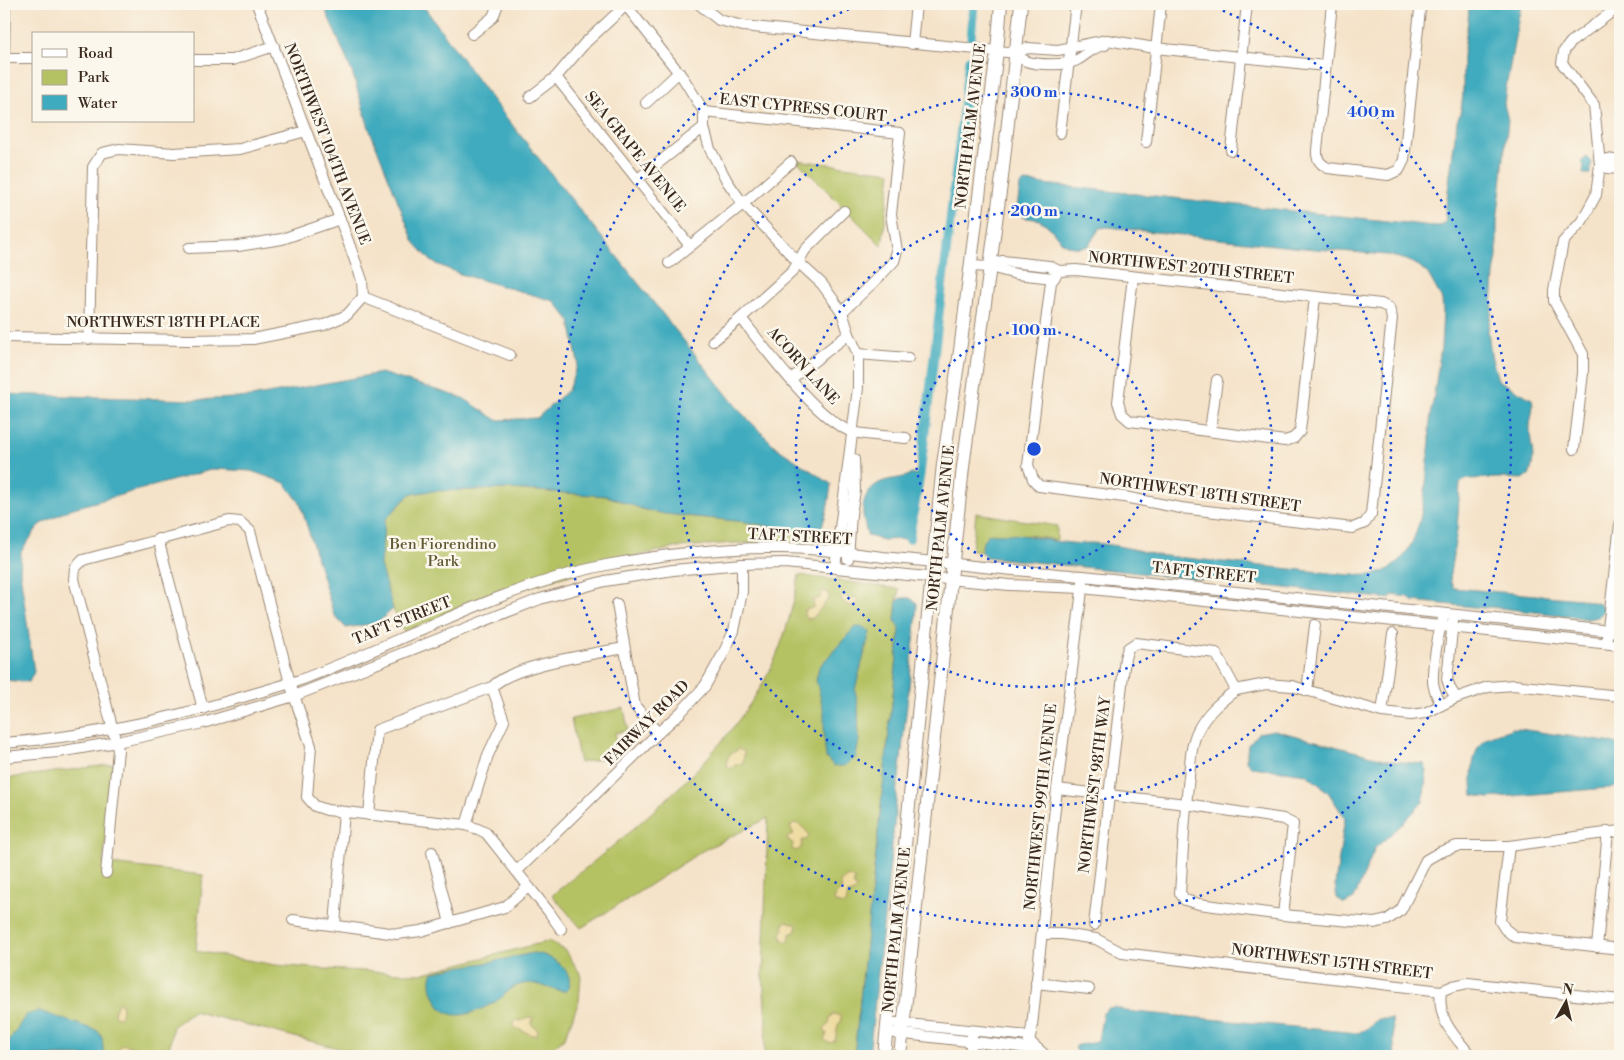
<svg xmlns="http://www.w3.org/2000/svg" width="1624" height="1060" font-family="'Libre Bodoni',serif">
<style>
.green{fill:#b5c264;stroke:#787641}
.sand{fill:#eeda9e;stroke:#94825e}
.water{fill:#3fabbe;stroke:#3d6a6e}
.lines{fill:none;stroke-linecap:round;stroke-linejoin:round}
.canal{stroke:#3fabbe;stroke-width:9}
.minor-casing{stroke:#988674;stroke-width:12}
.major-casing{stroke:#988674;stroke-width:14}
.minor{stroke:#fff;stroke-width:10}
.major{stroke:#fff;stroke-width:12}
.ring{fill:none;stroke:#1d4ed8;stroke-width:2.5;stroke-dasharray:2.5 5}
.labels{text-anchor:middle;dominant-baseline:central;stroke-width:5;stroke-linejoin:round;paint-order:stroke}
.street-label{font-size:15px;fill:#3b2a1e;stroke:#fbf7ec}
.park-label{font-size:15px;fill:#605833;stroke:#fbf7ec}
.centre{fill:#1d4ed8;stroke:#fbf7ec;stroke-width:2.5}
.ring-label{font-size:15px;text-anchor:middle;font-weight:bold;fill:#1d4ed8;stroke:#fbf7ec;stroke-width:5;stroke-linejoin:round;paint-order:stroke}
</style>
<rect width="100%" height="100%" fill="#fbf7ec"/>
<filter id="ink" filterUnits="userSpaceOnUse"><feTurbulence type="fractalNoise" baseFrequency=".02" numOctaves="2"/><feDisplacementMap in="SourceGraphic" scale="10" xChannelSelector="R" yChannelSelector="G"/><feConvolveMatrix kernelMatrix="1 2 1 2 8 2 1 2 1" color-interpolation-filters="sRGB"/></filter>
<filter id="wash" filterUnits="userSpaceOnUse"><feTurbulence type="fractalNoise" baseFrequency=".0096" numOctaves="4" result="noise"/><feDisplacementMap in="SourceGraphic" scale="20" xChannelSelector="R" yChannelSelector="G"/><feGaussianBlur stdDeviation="1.12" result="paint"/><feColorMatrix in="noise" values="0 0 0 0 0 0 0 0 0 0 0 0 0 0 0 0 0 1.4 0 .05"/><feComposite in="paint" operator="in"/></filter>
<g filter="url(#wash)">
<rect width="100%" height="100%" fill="#f5e3c9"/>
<g class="green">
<path d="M796 160 891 172 882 246Z"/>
<path d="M510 489 607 496 642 509 666 514 746 522 788 530 836 533C833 540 830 542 822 545L736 543 680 547 639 555 535 585 403 631 393 609 379 565 385 520 410 494 431 491Z"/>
<path d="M976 513 1057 526V539L1055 540 1029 535 983 542 981 552 972 550Z"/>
<path d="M799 575 899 589 895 619 900 629 854 1056H764L766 1024 763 974 768 818 702 851 631 897 581 928 552 895C627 835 715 767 763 683 782 650 792 612 799 575Z"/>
<path d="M624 708 628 730 615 733 619 755 580 763 571 719Z"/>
<path d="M114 764 103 863 203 875 196 951 275 965 325 969 420 974 549 941 566 951 581 975 579 1001 565 1037 543 1056H369L193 1011 173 1026 168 1056H4V788L5 785 11 786 10 778Z"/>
</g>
<g class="sand">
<path d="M822 591 828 593 829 598 813 618 807 619 804 615V611L814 607 813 600 820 598Z"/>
<path d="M844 595 850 599 854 597 857 598V605C851 608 843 604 841 598Z"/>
<path d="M739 749 744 752 743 763 735 765 732 768H729L726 764 729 755Z"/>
<path d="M794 823C799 823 808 831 809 836L806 840H802L801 848 796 851 792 849 793 843 787 840 788 837 794 834 790 827Z"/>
<path d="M848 876 855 879 853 884 856 889 854 892 848 894 846 904 843 905 836 903 834 900 837 893 842 889 840 882Z"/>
<path d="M786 921 796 924 797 927 795 932 790 934 789 941 786 942 782 939 781 933 784 929 783 925Z"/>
<path d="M118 1003H121L122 1008 121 1016 118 1017 115 1016 114 1013Z"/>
<path d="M834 1014 840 1016 841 1021 838 1025 835 1041 829 1043 824 1040 827 1034 824 1030 829 1024 830 1017Z"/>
<path d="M528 1017 533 1018 531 1024 537 1029 538 1032 536 1035H532L514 1027V1023L516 1020 522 1021Z"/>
<path d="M123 1044 136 1048 140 1052 139 1056H130L121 1054 119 1048Z"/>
</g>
<g class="water">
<path d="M323 4H422L494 102 740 411 777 448 831 484C829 501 827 517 819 532L788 530 746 522 665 514 642 509 607 496 510 489 431 491 410 494 385 520 380 565 393 609 377 623 346 628 334 615 300 503 285 483 251 471 214 469 70 509 39 525 21 552 20 572 34 672 29 682 4 680V394L195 400 251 397 381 373 463 398 497 420 537 418 568 390 578 363 570 321 554 301 460 274 432 262 414 242 369 128 352 72Z"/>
<path d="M1469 4H1521L1506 88 1504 104 1508 120 1497 223V257L1494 274 1492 309 1488 330 1491 355 1498 380 1532 399C1535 410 1529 420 1530 431 1531 450 1536 454 1530 474L1523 479 1498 478 1467 479 1460 483 1457 530 1450 574 1451 583 1454 588 1581 599 1599 604 1603 607V612L1598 617 1588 619 1561 615 1490 607 1483 608 1412 601 1409 597 1391 595V599L986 557 981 552 983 542 987 535C1017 530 1042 541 1071 543 1078 544 1084 543 1091 543 1112 544 1135 549 1156 555L1349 575C1358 575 1367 576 1376 574 1427 562 1425 481 1430 440L1429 429 1441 347 1443 312 1442 300 1437 290 1428 274 1419 266 1407 260 1387 255 1292 247 1108 227 1100 228 1088 246C1056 253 1060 230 1039 220 1033 218 1021 219 1017 212 1016 211 1020 189 1020 185L1025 182 1433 226H1440L1446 221 1445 214 1457 121C1466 103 1462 75 1463 55 1465 38 1469 21 1469 4Z"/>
<path d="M1587 157 1592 162 1590 174H1583L1584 165 1581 162Z"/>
<path d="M912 474 920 475 909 539 883 540 868 536C861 516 858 493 881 482 891 478 902 479 912 474Z"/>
<path d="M902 598H910L917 603 916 623 899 778 897 785 895 817 869 1056H854L900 629 895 620 897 601Z"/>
<path d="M855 627H863L870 632 855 690 858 705 859 740 856 757 845 766H834L826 758 824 738V712L816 680 819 667Z"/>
<path d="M1513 728 1620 744V787L1488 798 1473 795C1471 779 1471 753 1483 741 1489 734 1505 732 1513 728Z"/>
<path d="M1274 730 1391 761 1424 764 1427 770 1423 802 1399 827 1375 848 1354 899 1344 904 1337 898 1335 884 1345 818 1328 792 1306 774 1252 767 1246 761 1248 745 1258 733Z"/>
<path d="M533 953C548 953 575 969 569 988L566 991H561C549 989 535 981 523 984 519 985 512 987 509 990 506 992 504 996 501 998 484 1009 450 1028 437 1002 432 993 429 983 432 973L451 968 491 962Z"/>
<path d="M1115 1007 1125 1011 1358 1033 1370 1027 1377 1019H1392L1395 1056H1091L1078 1052 1075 1049 1077 1045 1088 1044 1098 1040 1103 1013 1108 1008Z"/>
<path d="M39 1011 98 1031 102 1038 104 1056H4V1048L26 1015Z"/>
</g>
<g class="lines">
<g class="canal">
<path d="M971 38 974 4"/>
<path d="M909 539 920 475 969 60"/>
</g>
</g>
</g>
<g filter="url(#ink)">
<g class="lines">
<g class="minor-casing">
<g id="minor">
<path d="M257 4 340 219 362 280 363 297"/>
<path d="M625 4 683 78 698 102 704 112V128L710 149 727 181 743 204 798 262 822 284 842 312 849 334 858 354V388L835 567"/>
<path d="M699 4 719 20 743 26 1017 53 1027 48 1058 50 1107 40 1155 48 1325 66"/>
<path d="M1332 4 1317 150C1316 159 1320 164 1328 168L1388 175 1399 170 1404 160 1420 10 1419 4"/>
<path d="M472 34 493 17 498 4"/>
<path d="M912 44 916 4"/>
<path d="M1017 53C1019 56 1023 60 1026 61 1035 65 1068 66 1077 60 1087 55 1093 46 1105 45"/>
<path d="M4 55 5 4"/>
<path d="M4 58H34"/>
<path d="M194 60H232L274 46"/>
<path d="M556 77 690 246"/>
<path d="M530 97 556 77 585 43 626 5"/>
<path d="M646 103 679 72"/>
<path d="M704 112 900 133 891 214 897 251 894 261 880 276 842 312"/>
<path d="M1060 133 1076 4"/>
<path d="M1146 142 1161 4"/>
<path d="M1231 150 1247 4"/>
<path d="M1620 161 1607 159 1600 165 1607 168 1620 169"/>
<path d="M638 179 704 127"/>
<path d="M189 248 238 246 282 239 340 219"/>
<path d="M669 263 743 204 791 162"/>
<path d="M970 266 990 267 1016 274 1054 278"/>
<path d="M990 267 1002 261 1049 266 1059 271 1076 270 1381 304 1389 308 1392 318 1371 514 1365 523 1353 528 1181 508 1124 497 1039 486 1033 479 1028 465 1051 282 1059 271"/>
<path d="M1133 277 1118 402 1122 414 1130 421 1285 441 1294 438 1300 431 1315 297"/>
<path d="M741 318C765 348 818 422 853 432 870 436 889 436 906 438"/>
<path d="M4 337 189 340 253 339 324 325 347 315 363 297 510 355"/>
<path d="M89 339 93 167 102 153 119 149 174 153 240 149 306 131"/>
<path d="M713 341 741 318 793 271 805 250 844 211"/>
<path d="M858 354 908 358"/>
<path d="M791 379 849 334"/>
<path d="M1210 431 1217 380"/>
<path d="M1574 449 1583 373V354L1554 301V290L1563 242 1582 221 1596 195 1600 165 1594 105 1562 63 1564 51 1571 42 1620 6"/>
<path d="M158 539 203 709"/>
<path d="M848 559 851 514 855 491 854 459"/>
<path d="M617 604 635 706 658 733"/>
<path d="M1453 621 1447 679 1450 688 1456 698"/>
<path d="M1607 637 1620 524"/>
<path d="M1236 690C1220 702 1206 713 1197 732 1191 745 1190 763 1189 777 1184 816 1183 854 1180 893L1185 900 1199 904 1283 915 1374 923 1387 920 1401 910 1426 860 1440 852 1457 846H1509L1620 831"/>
<path d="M1307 691 1315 625"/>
<path d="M1441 705C1438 698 1434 691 1433 682 1432 668 1438 633 1443 619"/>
<path d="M1382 712 1393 634"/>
<path d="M4 743C84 737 162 721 239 698 260 692 282 686 303 679 404 641 500 587 606 565 664 554 724 547 783 548 816 548 850 553 883 557 950 563 1016 571 1083 576L1620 632"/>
<path d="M4 757 58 752 117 742 203 723 294 696 540 599 605 581 673 570 742 564 785 563 1009 585 1082 588 1620 645"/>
<path d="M1057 789 1186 804 1283 819 1293 824 1283 915"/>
<path d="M369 815 377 730 492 687C512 665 593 654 624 648"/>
<path d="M466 825 488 755 504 721 492 687"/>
<path d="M1509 846 1500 921 1505 929 1515 937 1620 949"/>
<path d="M432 852 450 923"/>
<path d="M517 871 658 733 681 712 705 686 723 654 734 631 742 592V564"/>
<path d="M106 873 118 750 74 579 75 568 83 560 229 521 240 522 250 531 290 683 311 746 307 797 315 806 327 810 466 825 478 829 486 833 549 912 561 929"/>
<path d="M293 920 397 934 421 931 505 907 528 887"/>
<path d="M335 925 344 812"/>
<path d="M1094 925 1125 658 1128 648 1136 643 1216 653 1236 690 1266 684 1292 686 1382 712 1411 715 1425 713 1456 698 1488 687 1514 685 1620 696"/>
<path d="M1042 934H1062L1096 939 1122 953 1441 991 1453 986 1468 983 1620 1000"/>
<path d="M1597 947 1608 831"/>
<path d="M1036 983 1089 989"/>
<path d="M1441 991C1437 1020 1454 1035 1471 1056"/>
<path d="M887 1022 1029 1036"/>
<path d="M887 1032 1028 1048"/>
<path d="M1029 1041 1046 1056"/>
<path d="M970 1056 972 1035"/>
<path d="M1034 1056 1028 1048 1032 1026 1057 789 1083 582"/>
</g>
</g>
<g class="major-casing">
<g id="major">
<path d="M884 1056 943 464 960 351 997 51 1001 4"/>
<path d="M900 1056 963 467 1002 177 1021 4"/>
</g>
</g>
<use href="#minor" class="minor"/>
<use href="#major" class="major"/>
</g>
</g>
<g class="ring">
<circle cx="1034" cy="449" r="119"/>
<circle cx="1034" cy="449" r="238"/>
<circle cx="1034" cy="449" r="357"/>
<path d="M1209 5A477 477 0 1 1 859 5"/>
</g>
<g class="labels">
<g class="street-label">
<text transform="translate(803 108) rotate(6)">EAST CYPRESS COURT</text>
<text transform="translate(971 126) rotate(-83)">NORTH PALM AVENUE</text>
<text transform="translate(327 144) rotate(69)">NORTHWEST 104TH AVENUE</text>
<text transform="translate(635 152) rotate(51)">SEA GRAPE AVENUE</text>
<text transform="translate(1191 268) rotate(6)">NORTHWEST 20TH STREET</text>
<text x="163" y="322">NORTHWEST 18TH PLACE</text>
<text transform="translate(803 366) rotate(48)">ACORN LANE</text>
<text transform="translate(1200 493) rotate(8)">NORTHWEST 18TH STREET</text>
<text transform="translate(941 528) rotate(-84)">NORTH PALM AVENUE</text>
<text transform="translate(800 537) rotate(3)">TAFT STREET</text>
<text transform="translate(1204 573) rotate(6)">TAFT STREET</text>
<text transform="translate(402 621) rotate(-22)">TAFT STREET</text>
<text transform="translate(647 723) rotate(-45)">FAIRWAY ROAD</text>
<text transform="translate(1095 785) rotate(-83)">NORTHWEST 98TH WAY</text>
<text transform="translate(1041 807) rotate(-84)">NORTHWEST 99TH AVENUE</text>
<text transform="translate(897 930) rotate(-84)">NORTH PALM AVENUE</text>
<text transform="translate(1332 962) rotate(7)">NORTHWEST 15TH STREET</text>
</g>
<g class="park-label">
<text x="443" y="544">Ben Fiorendino<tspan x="443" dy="17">Park</tspan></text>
</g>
</g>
<circle cx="1034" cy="449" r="8" class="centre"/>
<g class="ring-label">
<text x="1034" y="97">300 m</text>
<text x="1371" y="117">400 m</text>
<text x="1034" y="216">200 m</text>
<text x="1034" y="335">100 m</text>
</g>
<rect width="1624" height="1060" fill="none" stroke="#fbf7ec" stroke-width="20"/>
<rect x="32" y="32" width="162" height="90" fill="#fbf7ec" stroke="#aea59a"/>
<rect x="42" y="49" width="25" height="8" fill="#ffffff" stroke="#aea59a"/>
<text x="78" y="58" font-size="15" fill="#3b2a1e">Road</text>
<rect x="42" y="70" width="25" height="15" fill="#b5c264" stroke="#aea59a"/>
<text x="78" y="82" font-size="15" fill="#3b2a1e">Park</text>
<rect x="42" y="95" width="25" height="15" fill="#3fabbe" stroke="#aea59a"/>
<text x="78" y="108" font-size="15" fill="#3b2a1e">Water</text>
<g transform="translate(1566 1002) rotate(8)" stroke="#fbf7ec" stroke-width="4" paint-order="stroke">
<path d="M0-4L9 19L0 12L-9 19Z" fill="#3b2a1e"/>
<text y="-8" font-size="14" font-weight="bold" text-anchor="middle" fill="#3b2a1e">N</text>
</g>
</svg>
